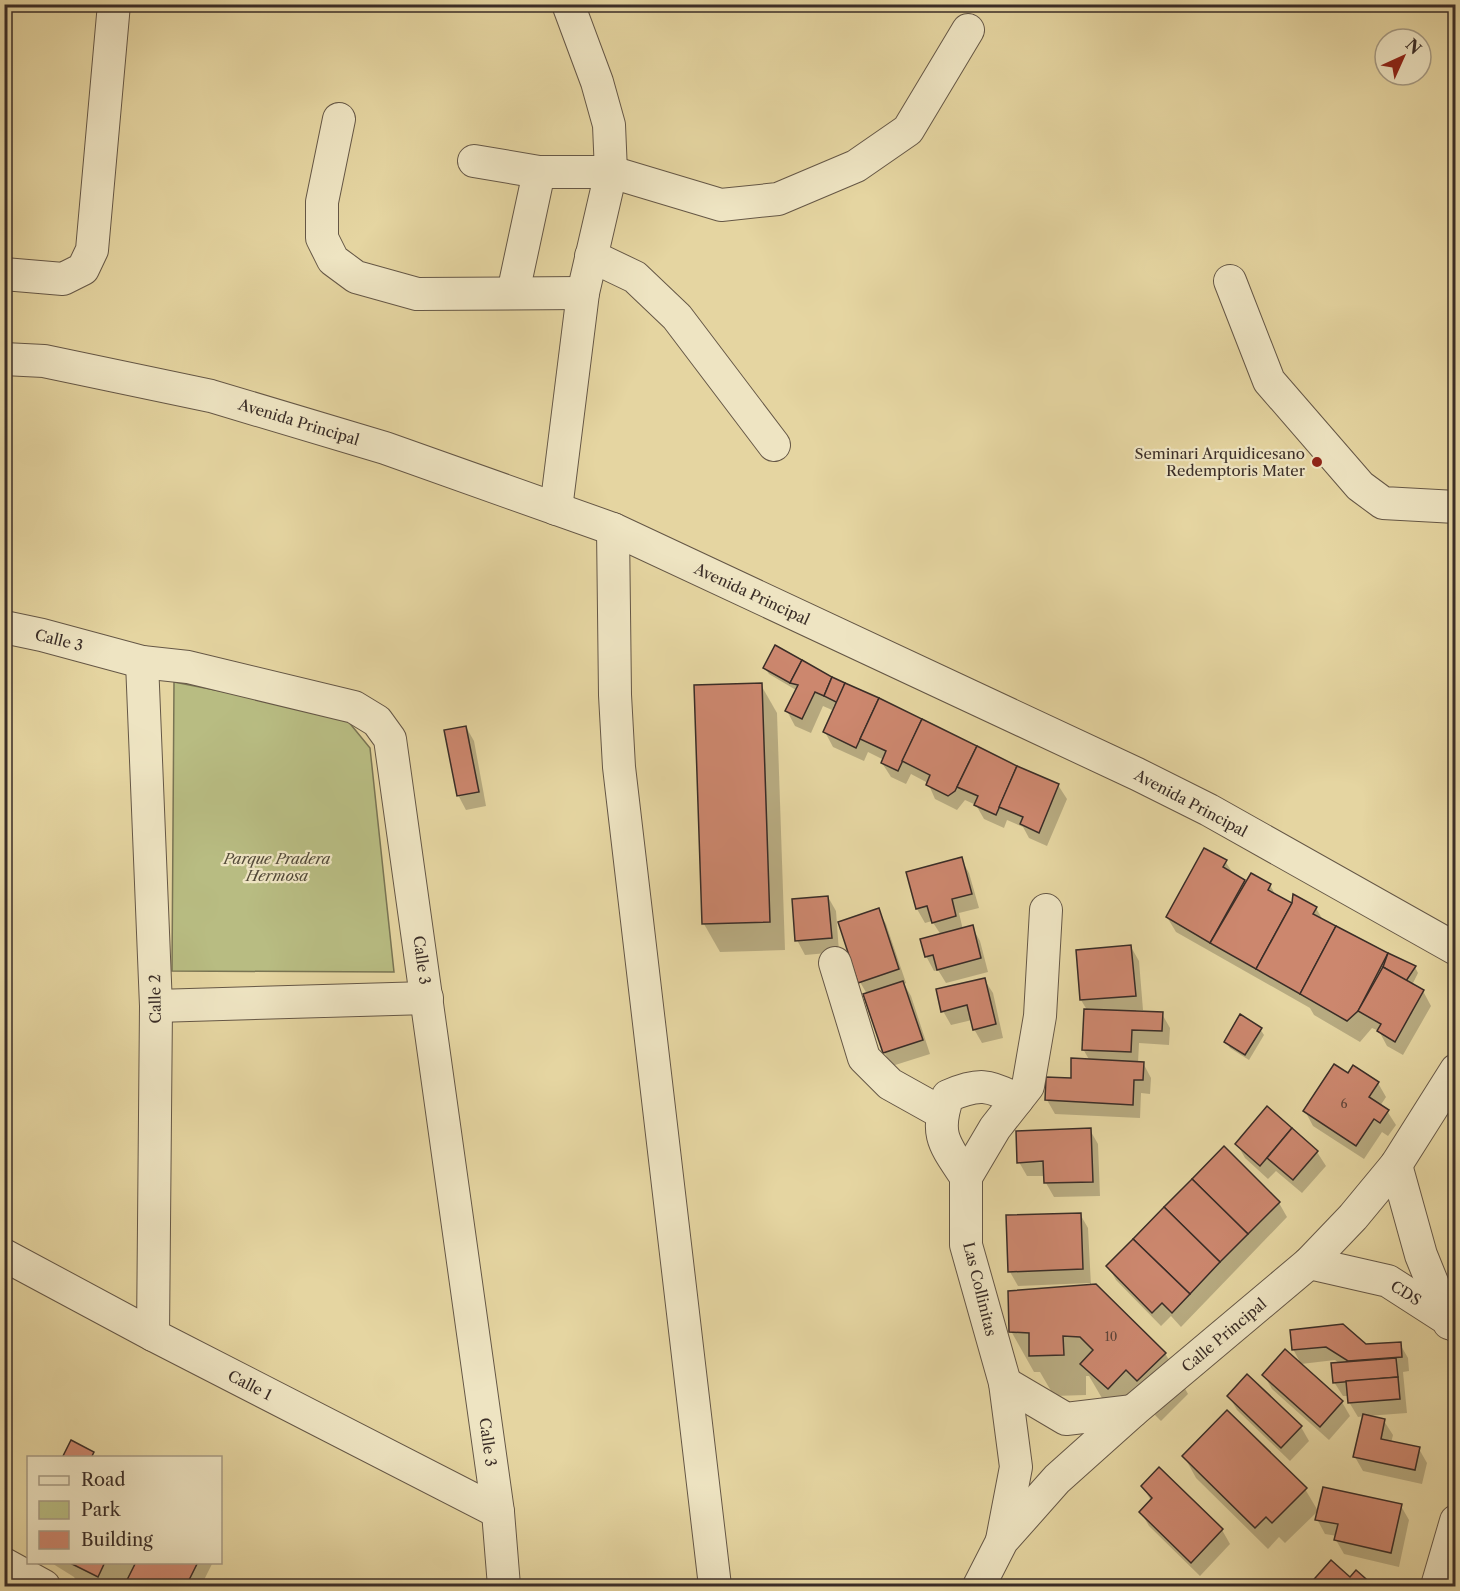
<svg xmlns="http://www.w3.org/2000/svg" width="1460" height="1591" font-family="'Libre Caslon Text',serif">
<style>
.green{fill:#b8bc82;stroke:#797454;stroke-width:1.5}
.shadow{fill:#0003}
.building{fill:#cc876e;stroke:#3a2d27;stroke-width:1.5}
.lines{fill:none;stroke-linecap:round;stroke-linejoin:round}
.minor-casing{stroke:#655746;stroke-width:34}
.minor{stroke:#eee4c2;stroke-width:32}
.poi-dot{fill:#8f2418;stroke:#eee4c2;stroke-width:2}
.labels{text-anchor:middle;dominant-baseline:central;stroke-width:4.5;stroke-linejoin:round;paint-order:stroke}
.number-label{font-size:12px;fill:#5e4439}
.street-label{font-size:15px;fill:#3a2d27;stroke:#eee4c2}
.poi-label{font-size:15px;fill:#3a2d27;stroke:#eee4c2;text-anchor:end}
.park-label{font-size:15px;font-style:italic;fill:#534a39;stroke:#eee4c2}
</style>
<rect width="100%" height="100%" fill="#e5d5a1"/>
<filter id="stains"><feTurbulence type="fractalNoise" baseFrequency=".00333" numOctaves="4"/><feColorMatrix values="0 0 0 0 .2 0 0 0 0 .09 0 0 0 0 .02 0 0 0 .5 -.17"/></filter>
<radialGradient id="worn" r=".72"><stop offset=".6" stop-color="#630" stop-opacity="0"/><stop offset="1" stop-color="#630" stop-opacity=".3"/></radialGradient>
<path class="green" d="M174 682 343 715 370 748 394 972 172 971Z"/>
<g class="shadow">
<path d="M765 668 833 679 921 720 1016 768 1058 785 1067 799 1047 846 1029 838 1023 827 1007 820 1004 828 984 819 976 805 965 800 957 810 935 799 928 783 911 774 906 784 891 777 882 763 884 760 868 752 864 761 833 747 825 732 837 707 834 705 832 710 823 706 811 733 795 726 787 711 796 690 769 674Z"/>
<path d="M761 685 777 713 785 950 720 952 704 924Z"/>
<path d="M466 727 474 741 486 806 466 810 458 795Z"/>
<path d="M961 859 969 873 979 908 959 913 963 930 972 927 980 941 988 972 946 983 938 970 934 971 926 956 941 935 932 921 925 923 917 909Z"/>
<path d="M1225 861 1234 875 1246 882 1251 874 1270 885 1276 896 1293 905 1316 908 1324 922 1415 967 1418 973 1412 985 1423 991 1431 1006 1403 1055 1387 1046 1379 1031 1372 1028 1360 1042 1314 1015 1310 1008 1176 932 1167 917Z"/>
<path d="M828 897 836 911 839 952 805 955 797 940Z"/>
<path d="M878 910 886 924 906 983 904 984 911 996 930 1054 892 1066 884 1052 867 994 860 982Z"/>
<path d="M1131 947 1139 961 1143 1010H1136V1013L1162 1014 1170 1028 1169 1045 1139 1043 1138 1063H1143L1151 1078 1150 1094 1141 1093 1140 1118 1055 1114 1047 1100 1072 1080 1090 1061 1083 1049 1087 1010 1081 1000 1078 951Z"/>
<path d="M984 979 993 993 1003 1038 982 1043 974 1029 972 1020 951 1025 943 1011Z"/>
<path d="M1260 1029 1264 1035 1249 1060 1230 1048 1226 1042Z"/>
<path d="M1349 1075 1378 1083 1386 1097 1380 1106 1387 1111 1396 1125 1388 1136 1382 1132 1364 1159 1313 1126 1305 1111Z"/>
<path d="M1267 1108 1317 1152 1326 1166 1302 1193 1276 1171 1268 1179 1245 1158 1237 1144Z"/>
<path d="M1090 1130 1098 1144 1100 1196 1054 1197 1046 1183V1176H1027L1019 1162Z"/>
<path d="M1224 1149 1279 1203 1287 1217 1181 1327 1171 1316 1161 1326 1116 1280 1108 1266Z"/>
<path d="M1080 1214 1088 1228 1091 1286 1165 1353 1188 1394 1161 1421 1150 1410 1106 1405 1089 1376H1086V1395L1054 1396 1040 1372H1034L1011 1331 1090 1286V1283L1018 1286 1010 1272Z"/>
<path d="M1291 1331 1366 1346 1400 1344 1408 1358 1409 1371 1403 1372 1407 1413 1367 1416 1384 1421 1393 1435 1391 1443 1419 1449 1427 1463 1422 1484 1363 1471 1355 1457 1364 1416 1358 1417 1349 1402V1396H1343L1334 1382 1340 1364 1335 1360 1301 1364 1293 1349Z"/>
<path d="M1264 1375 1342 1402 1350 1416 1329 1440 1272 1389Z"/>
<path d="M1229 1396 1301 1427 1309 1441 1290 1461 1237 1410Z"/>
<path d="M1184 1456 1305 1489 1318 1511 1285 1543 1279 1537 1268 1549 1196 1478Z"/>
<path d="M1143 1486 1222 1530 1230 1544 1200 1576 1149 1526 1141 1512 1151 1501Z"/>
<path d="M1401 1506 1409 1520 1399 1567 1344 1554 1336 1540 1337 1536 1325 1534 1317 1519Z"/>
<path d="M50 1562H213L201 1586H80L74 1577Z"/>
<path d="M1331 1562 1350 1579 1356 1572 1372 1586H1310Z"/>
</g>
<g class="building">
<path d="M775 645 802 660 790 683 763 668Z"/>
<path d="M802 660 832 677 824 696 815 692 802 719 785 711 798 685 790 683Z"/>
<path d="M832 677 845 683 838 703 824 696Z"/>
<path d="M762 683 770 922 702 924 694 685Z"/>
<path d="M845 683 879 698 856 748 823 732Z"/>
<path d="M879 698 922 719 898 771 881 763 886 751 860 739Z"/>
<path d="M922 719 977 746 955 791 948 796 926 785 930 775 902 761Z"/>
<path d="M466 726 479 792 457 796 444 730Z"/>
<path d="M977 746 1017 766 996 815 974 805 978 796 957 787Z"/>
<path d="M1017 766 1059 784 1039 833 1020 824 1023 817 999 807Z"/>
<path d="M1204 848 1227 860 1223 867 1245 880 1210 943 1166 917Z"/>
<path d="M962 857 972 894 952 899 956 916 932 923 927 906 916 909 906 872Z"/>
<path d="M1251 873 1271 884 1268 890 1292 903 1256 969 1210 943Z"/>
<path d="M1293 894 1317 907 1313 914 1336 926 1300 994 1256 969 1292 903Z"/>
<path d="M828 896 832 938 795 941 792 899Z"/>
<path d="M879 908 899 969 858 983 838 922Z"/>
<path d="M973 925 981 958 937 970 933 955 925 957 920 939Z"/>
<path d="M1336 926 1388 953 1358 1011 1347 1021 1300 994Z"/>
<path d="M1131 945 1136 996 1080 1000 1076 950Z"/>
<path d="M1388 953 1416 966 1406 981 1383 967Z"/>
<path d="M1383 967 1424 990 1395 1042 1377 1031 1381 1024 1358 1011Z"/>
<path d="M985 978 996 1024 973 1030 967 1005 941 1012 936 989Z"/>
<path d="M903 981 923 1040 883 1053 863 994Z"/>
<path d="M1084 1009 1163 1012 1162 1031 1132 1030 1131 1052 1082 1050Z"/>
<path d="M1240 1014 1262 1028 1245 1055 1224 1042Z"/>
<path d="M1071 1058 1144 1062 1143 1080H1134L1133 1105 1045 1100 1046 1077 1071 1078Z"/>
<path d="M1334 1064 1348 1073 1353 1065 1379 1082 1369 1097 1389 1110 1380 1123 1374 1119 1356 1146 1303 1111Z"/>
<path d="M1267 1106 1292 1128 1260 1166 1235 1144Z"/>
<path d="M1091 1128 1093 1182 1044 1183 1043 1161 1017 1163 1016 1131Z"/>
<path d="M1292 1128 1318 1151 1293 1180 1267 1158Z"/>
<path d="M1224 1146 1280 1202 1248 1234 1192 1179Z"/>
<path d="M1192 1179 1248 1234 1220 1262 1164 1207Z"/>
<path d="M1164 1207 1220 1262 1190 1294 1133 1239Z"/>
<path d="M1081 1213 1083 1269 1008 1272 1006 1215Z"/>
<path d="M1133 1239 1190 1294 1172 1313 1162 1303 1152 1313 1106 1266Z"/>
<path d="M1096 1284 1166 1353 1137 1381 1126 1370 1108 1389 1080 1364 1093 1350 1080 1337 1063 1336 1064 1355 1029 1356V1333L1009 1332 1008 1291Z"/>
<path d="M1343 1324 1366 1344 1401 1342 1402 1357 1348 1361 1326 1347 1292 1350 1290 1330Z"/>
<path d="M1285 1349 1343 1401 1320 1427 1262 1375Z"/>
<path d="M1396 1358 1398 1377 1333 1383 1331 1363Z"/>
<path d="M1247 1374 1302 1426 1281 1448 1227 1396Z"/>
<path d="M1398 1377 1400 1399 1348 1403 1346 1381Z"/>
<path d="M1227 1410 1307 1488 1272 1523 1266 1517 1255 1528 1182 1456Z"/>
<path d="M1363 1414 1385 1419 1381 1439 1420 1447 1415 1470 1353 1457Z"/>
<path d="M71 1440 94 1452 91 1458H62Z"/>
<path d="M1159 1467 1223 1529 1191 1563 1139 1512 1152 1498 1141 1486Z"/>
<path d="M1323 1487 1402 1504 1391 1553 1334 1540 1338 1524 1315 1520Z"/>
<path d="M1331 1560 1350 1577 1356 1570 1374 1586H1308Z"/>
<path d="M68 1562H105L98 1577Z"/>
<path d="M136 1562H198L186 1586H124Z"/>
</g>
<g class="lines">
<g class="minor-casing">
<g id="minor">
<path d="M339 119 322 202V238L333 260 356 277 417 294 583 293"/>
<path d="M474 161 539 172H611L721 205 778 199 856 166 908 130 968 30"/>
<path d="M591 256 635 277 677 317 774 445"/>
<path d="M4 274 63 279 83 269 92 250 114 4"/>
<path d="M1230 281 1269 381 1360 486 1383 503 1456 507"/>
<path d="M513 293 539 172"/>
<path d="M4 359 44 361 211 396 385 448 613 529 1137 774 1209 810 1456 949"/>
<path d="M556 509 583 293 611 172 609 125 597 82 568 4"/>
<path d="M613 529 615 695 619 767 715 1586"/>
<path d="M4 627 42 635 142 662 188 667 354 707 377 721 390 739 498 1512 504 1586"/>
<path d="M142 662 156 1006 153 1335"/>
<path d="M835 963 864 1058 890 1084 942 1113"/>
<path d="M156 1006 427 998"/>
<path d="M1396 1165 1421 1255 1447 1319 1456 1326"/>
<path d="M966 1177C945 1145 934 1135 948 1096 978 1083 989 1084 1017 1100"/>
<path d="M4 1255 153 1335 498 1512"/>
<path d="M1309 1263 1388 1281 1447 1319 1449 1323"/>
<path d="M1005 1383 1066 1419 1133 1411"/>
<path d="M1002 1540 1016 1467 1005 1383 966 1245V1177L995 1128 1028 1086 1040 1016 1046 910"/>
<path d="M4 1564 44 1586"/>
<path d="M979 1586 1002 1541 1057 1479 1133 1411 1309 1263 1353 1217 1396 1165 1456 1070"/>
<path d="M1437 1586 1456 1521"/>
</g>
</g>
<use href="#minor" class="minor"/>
</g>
<circle class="poi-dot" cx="1317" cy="462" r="6"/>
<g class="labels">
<g class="number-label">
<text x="1344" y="1103">6</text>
<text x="1111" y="1336">10</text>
</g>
<g class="street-label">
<text transform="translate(299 422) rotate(17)">Avenida Principal</text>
<text transform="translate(752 594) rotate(25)">Avenida Principal</text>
<text transform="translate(59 640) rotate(14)">Calle 3</text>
<text transform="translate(1191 803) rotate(28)">Avenida Principal</text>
<text transform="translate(422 960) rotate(82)">Calle 3</text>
<text transform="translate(155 999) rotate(-91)">Calle 2</text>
<text transform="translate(980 1289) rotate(76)">Las Collinitas</text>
<text transform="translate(1406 1293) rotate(32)">CDS</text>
<text transform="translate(1224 1335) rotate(-40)">Calle Principal</text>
<text transform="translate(250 1385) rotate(27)">Calle 1</text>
<text transform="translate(488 1442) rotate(82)">Calle 3</text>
</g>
<g class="poi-label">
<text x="1305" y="453">Seminari Arquidicesano<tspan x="1305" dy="17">Redemptoris Mater</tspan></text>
</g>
<g class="park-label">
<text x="277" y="858">Parque Pradera<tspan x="277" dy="17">Hermosa</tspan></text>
</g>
</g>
<rect width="1460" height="1591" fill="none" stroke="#e5d5a1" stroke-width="24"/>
<rect x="6" y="6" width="1448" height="1579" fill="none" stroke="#3a2d27" stroke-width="3"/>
<rect x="12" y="12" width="1436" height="1567" fill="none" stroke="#3a2d27" stroke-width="1.5"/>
<rect x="27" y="1456" width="195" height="108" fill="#eee4c2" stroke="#a69b84" stroke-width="1.5"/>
<rect x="39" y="1476" width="30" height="9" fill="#eee4c2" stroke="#a69b84" stroke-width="1.5"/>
<text x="81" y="1486" font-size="18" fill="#3a2d27">Road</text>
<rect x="39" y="1501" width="30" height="18" fill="#b8bc82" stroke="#a69b84" stroke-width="1.5"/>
<text x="81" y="1516" font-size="18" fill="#3a2d27">Park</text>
<rect x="39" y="1531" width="30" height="18" fill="#cc876e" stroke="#a69b84" stroke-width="1.5"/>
<text x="81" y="1546" font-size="18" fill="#3a2d27">Building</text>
<g transform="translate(1403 57) rotate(45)"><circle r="28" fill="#eee4c2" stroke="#a69b84" stroke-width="1.5"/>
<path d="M0-4.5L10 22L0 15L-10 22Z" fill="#8f2418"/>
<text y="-9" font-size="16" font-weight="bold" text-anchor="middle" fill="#3a2d27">N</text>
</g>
<rect width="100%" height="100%" filter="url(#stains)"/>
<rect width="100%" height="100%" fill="url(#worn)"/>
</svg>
